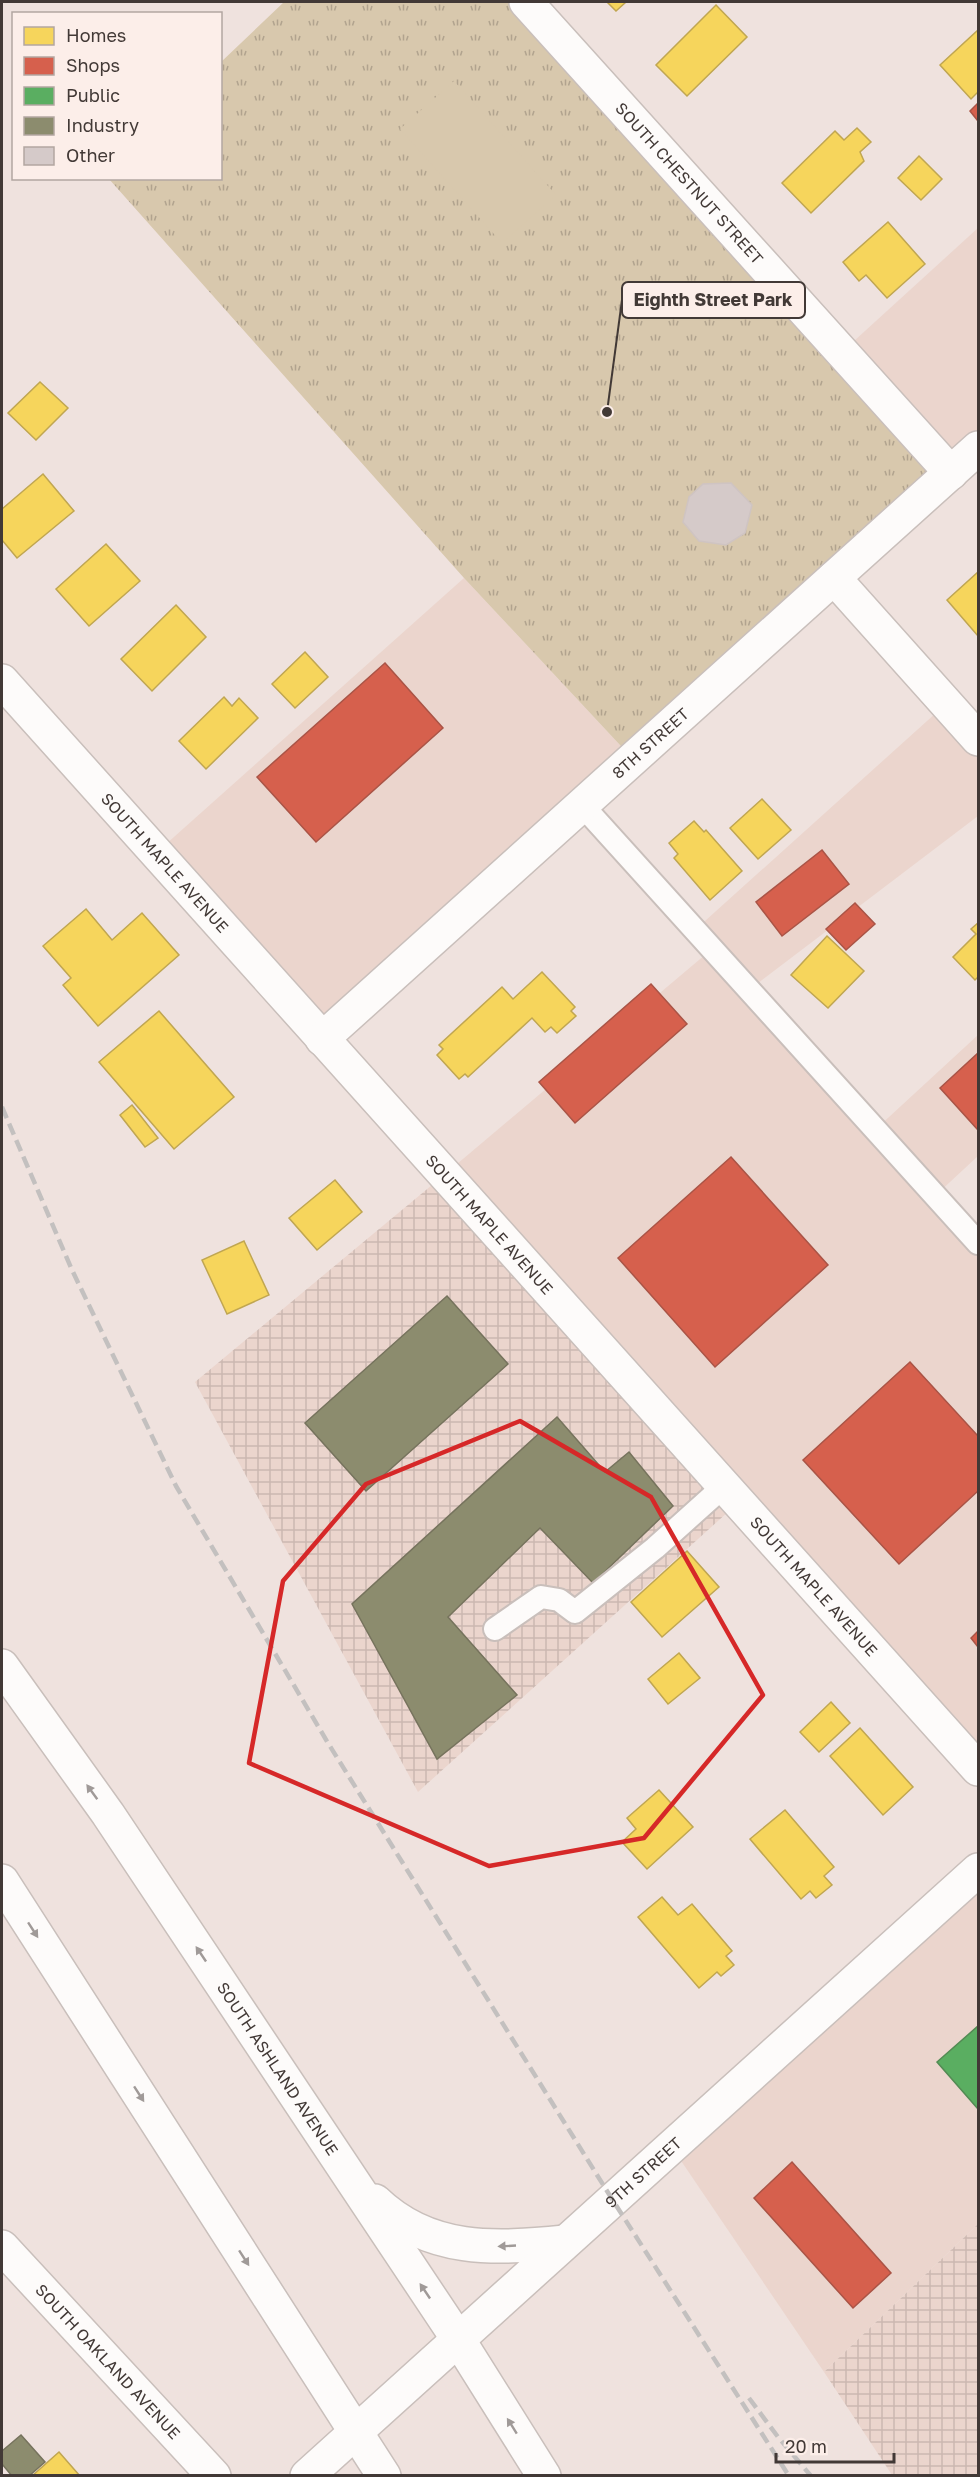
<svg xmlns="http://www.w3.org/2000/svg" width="980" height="2477" font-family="'Golos Text',sans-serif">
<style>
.built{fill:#ebd5cd}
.industrial{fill:url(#industrial-grid)}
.park{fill:url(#park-tufts)}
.pitch{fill:#d8c8ad}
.homes{fill:#f6d55c;stroke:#c0a651;stroke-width:1.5}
.shops{fill:#d6604d;stroke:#aa5446;stroke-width:1.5}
.public{fill:#5aae61;stroke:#538b54;stroke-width:1.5}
.industry{fill:#8c8c6e;stroke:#76735d;stroke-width:1.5}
.building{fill:#d5cac9;stroke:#cfc4c2;stroke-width:1.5}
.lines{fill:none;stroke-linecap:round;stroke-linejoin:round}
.lane-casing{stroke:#c9bfbb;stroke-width:26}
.street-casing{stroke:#c9bfbb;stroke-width:36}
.secondary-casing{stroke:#c9bfbb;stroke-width:36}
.lane{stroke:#fdfbfa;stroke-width:22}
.street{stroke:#fdfbfa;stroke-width:33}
.secondary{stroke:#fdfbfa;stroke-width:33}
.rail{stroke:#c3c0bf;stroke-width:4.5;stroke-dasharray:12 6;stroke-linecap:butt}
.oneway{fill:#a09a98}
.marked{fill:none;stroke:#d62828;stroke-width:4.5;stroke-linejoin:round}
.labels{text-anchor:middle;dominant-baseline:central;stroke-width:6;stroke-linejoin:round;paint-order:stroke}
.street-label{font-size:16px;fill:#423936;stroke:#fceee9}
.leader{fill:none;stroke:#423936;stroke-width:2}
.callout-dot{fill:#423936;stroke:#fceee9;stroke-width:2}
.callout{fill:#fceee9;stroke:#423936;stroke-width:2}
.callout-label{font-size:18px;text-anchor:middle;font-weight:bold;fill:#423936}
</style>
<defs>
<pattern id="industrial-grid" width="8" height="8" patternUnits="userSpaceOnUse" patternTransform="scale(1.5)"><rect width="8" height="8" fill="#ebd5cd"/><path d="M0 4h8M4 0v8" fill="none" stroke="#cbb8b1"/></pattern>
<pattern id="park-tufts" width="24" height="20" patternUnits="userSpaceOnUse" patternTransform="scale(1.5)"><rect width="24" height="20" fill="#d8c8ad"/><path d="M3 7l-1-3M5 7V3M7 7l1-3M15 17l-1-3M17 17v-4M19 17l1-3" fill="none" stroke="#b1a38e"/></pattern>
</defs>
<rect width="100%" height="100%" fill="#efe2de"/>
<g class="built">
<path d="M978 228V448L951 473 842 352Z"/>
<path d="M464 578 633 759 322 1039 156 853Z"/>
<path d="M947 703 978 739V816L749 990 876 1129 978 1035V1156L936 1195 978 1243V1769L444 1175 712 949 695 930Z"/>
<path d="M978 1870V2224L824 2372 671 2146Z"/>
</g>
<g class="industrial">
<path d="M444 1175 739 1502 418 1792 195 1382Z"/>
<path d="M978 2224V2475H892L824 2372Z"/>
</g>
<path class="park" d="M284 2H526L951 473 633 759 464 578 109 179 220 178 221 62Z"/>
<path class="pitch" d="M454 81 556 195 502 243 400 129Z"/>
<g class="homes">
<path d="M607 2H626L616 11Z"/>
<path d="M716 5 747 37 687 96 656 65Z"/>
<path d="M978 30V92L971 99 940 65Z"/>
<path d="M857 128 871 142 860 152 864 161 811 213 782 183 835 131 844 140Z"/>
<path d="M919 156 942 179 921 200 898 178Z"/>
<path d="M888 222 925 264 887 298 866 275 859 281 843 262Z"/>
<path d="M40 382 68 408 36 440 8 413Z"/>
<path d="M43 474 74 511 17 558 2 540V509Z"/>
<path d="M106 544 140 581 89 626 56 589Z"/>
<path d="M978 572V636L947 600Z"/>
<path d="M176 605 206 637 152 691 121 659Z"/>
<path d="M305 652 328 677 295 708 272 684Z"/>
<path d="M224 697 232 706 239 698 258 718 206 769 179 741Z"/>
<path d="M762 799 791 830 758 859 730 828Z"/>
<path d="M694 821 704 832 706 830 742 871 710 900 674 858 678 854 669 843Z"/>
<path d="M86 909 112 940 142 913 179 955 98 1026 63 985 71 978 43 946Z"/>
<path d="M978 923V977L975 980 953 957 976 934 971 929Z"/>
<path d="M827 936 864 971 828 1008 791 975Z"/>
<path d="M542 972 575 1007 571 1011 576 1016 557 1033 551 1027 545 1032 532 1018 468 1077 465 1074 459 1079 437 1055 443 1049 439 1045 502 987 513 999Z"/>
<path d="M159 1011 234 1097 174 1149 99 1062Z"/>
<path d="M132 1105 158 1138 145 1147 120 1115Z"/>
<path d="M335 1180 362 1212 317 1250 289 1218Z"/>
<path d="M244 1241 269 1295 227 1314 202 1260Z"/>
<path d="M687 1551 719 1587 662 1637 631 1602Z"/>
<path d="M679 1653 700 1678 668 1704 648 1679Z"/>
<path d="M831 1702 850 1723 819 1752 800 1732Z"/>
<path d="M860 1728 913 1787 883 1815 830 1756Z"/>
<path d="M659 1790 693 1827 647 1869 622 1842 636 1829 627 1818Z"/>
<path d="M785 1810 834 1867 824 1876 832 1885 816 1898 810 1891 801 1899 750 1839Z"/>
<path d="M662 1897 678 1915 692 1904 732 1951 726 1956 734 1965 721 1976 717 1972 699 1988 638 1917Z"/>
<path d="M59 2452 80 2476H32Z"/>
</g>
<g class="shops">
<path d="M978 103V121L970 111Z"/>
<path d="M385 663 443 728 316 842 257 777Z"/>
<path d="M822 850 849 884 782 936 756 902Z"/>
<path d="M855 903 875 924 846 950 826 929Z"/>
<path d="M651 984 687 1024 575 1123 539 1082Z"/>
<path d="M978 1053V1130L940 1088Z"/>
<path d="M731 1157 828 1265 715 1367 618 1258Z"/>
<path d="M910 1362 978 1436V1491L899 1564 803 1460Z"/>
<path d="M978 1631V1647L971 1638Z"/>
<path d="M792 2162 891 2273 853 2308 754 2198Z"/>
</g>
<path class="public" d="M978 2026V2109L937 2062Z"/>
<g class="industry">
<path d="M447 1296 508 1364 366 1491 305 1423Z"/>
<path d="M557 1417 605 1472 629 1452 673 1506 593 1583 540 1528 448 1617 517 1695 437 1759 352 1604Z"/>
<path d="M21 2435 45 2462 29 2476H12L2 2464V2451Z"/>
</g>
<path class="building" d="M731 483 752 505 745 533 726 545 699 541 683 522 689 497 703 484Z"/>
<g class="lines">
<g class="lane-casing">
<g id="lane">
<path d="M582 805 978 1243"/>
<path d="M495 1629 541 1597 559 1600 575 1612 655 1548 724 1486"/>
</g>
</g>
<g class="street-casing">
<g id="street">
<path id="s1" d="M526 2 951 473"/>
<path d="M834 578 978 739"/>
<path id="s2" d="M2 681 978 1769"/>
<path id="s3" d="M322 1039 978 448"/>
<path id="s4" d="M2 2247 214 2476"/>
</g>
</g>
<g class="secondary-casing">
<g id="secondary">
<path id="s5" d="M2 1666 108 1814 458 2339 544 2476"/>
<path d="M2 1881 384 2476"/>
<path d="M375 2201C429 2253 495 2249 565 2242"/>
<path id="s6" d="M307 2476 978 1870"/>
</g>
</g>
<use href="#lane" class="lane"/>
<use href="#street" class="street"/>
<use href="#secondary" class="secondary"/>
<g class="rail">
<path d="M2 1107 72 1270 176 1486 328 1743 612 2199 789 2476"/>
<path d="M749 2398 778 2437 811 2476"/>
</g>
</g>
<defs><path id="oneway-solid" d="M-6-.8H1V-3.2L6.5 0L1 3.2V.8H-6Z" transform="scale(1.5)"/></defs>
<g class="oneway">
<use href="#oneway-solid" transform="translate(92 1792) rotate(-126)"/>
<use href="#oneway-solid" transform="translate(33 1930) rotate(57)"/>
<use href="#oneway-solid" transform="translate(201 1954) rotate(-124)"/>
<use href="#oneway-solid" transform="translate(139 2094) rotate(57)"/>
<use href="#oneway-solid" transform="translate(507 2246) rotate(177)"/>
<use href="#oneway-solid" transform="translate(244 2258) rotate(57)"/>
<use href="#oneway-solid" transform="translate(425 2291) rotate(-124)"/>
<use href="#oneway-solid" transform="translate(512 2426) rotate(-122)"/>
</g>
<path class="marked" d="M520 1421 651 1497 763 1695 644 1838 489 1866 249 1763 283 1581 366 1484Z"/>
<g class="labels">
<g class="street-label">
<text stroke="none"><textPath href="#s1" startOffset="244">SOUTH CHESTNUT STREET</textPath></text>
<text stroke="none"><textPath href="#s3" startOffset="442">8TH STREET</textPath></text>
<text stroke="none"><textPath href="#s2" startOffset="244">SOUTH MAPLE AVENUE</textPath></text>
<text stroke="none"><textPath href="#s2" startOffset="730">SOUTH MAPLE AVENUE</textPath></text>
<text stroke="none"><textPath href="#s2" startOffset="1216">SOUTH MAPLE AVENUE</textPath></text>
<text stroke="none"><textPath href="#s5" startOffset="488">SOUTH ASHLAND AVENUE</textPath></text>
<text stroke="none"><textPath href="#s6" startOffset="453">9TH STREET</textPath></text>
<text stroke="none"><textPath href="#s4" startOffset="156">SOUTH OAKLAND AVENUE</textPath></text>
</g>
</g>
<path class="leader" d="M607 412L622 300"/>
<circle class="callout-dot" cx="607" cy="412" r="6"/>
<rect class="callout" x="622" y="282" width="183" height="36" rx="6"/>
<g class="callout-label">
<text x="713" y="306">Eighth Street Park</text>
</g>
<rect width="980" height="2477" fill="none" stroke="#423936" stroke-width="6"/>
<rect x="12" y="12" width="210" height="168" fill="#fceee9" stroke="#b2a6a1" stroke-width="1.5"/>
<rect x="24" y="27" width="30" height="18" fill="#f6d55c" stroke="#b2a6a1" stroke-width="1.5"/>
<text x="66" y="42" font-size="18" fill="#423936">Homes</text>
<rect x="24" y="57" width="30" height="18" fill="#d6604d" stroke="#b2a6a1" stroke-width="1.5"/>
<text x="66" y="72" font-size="18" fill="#423936">Shops</text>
<rect x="24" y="87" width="30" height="18" fill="#5aae61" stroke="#b2a6a1" stroke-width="1.5"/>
<text x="66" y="102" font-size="18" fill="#423936">Public</text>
<rect x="24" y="117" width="30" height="18" fill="#8c8c6e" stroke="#b2a6a1" stroke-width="1.5"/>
<text x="66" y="132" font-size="18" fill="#423936">Industry</text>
<rect x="24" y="147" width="30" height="18" fill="#d5cac9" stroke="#b2a6a1" stroke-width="1.5"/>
<text x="66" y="162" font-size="18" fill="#423936">Other</text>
<path d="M776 2453v9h118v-9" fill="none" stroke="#423936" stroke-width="3"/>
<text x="785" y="2453" font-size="18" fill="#423936" stroke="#fceee9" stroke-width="4.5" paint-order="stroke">20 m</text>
</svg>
